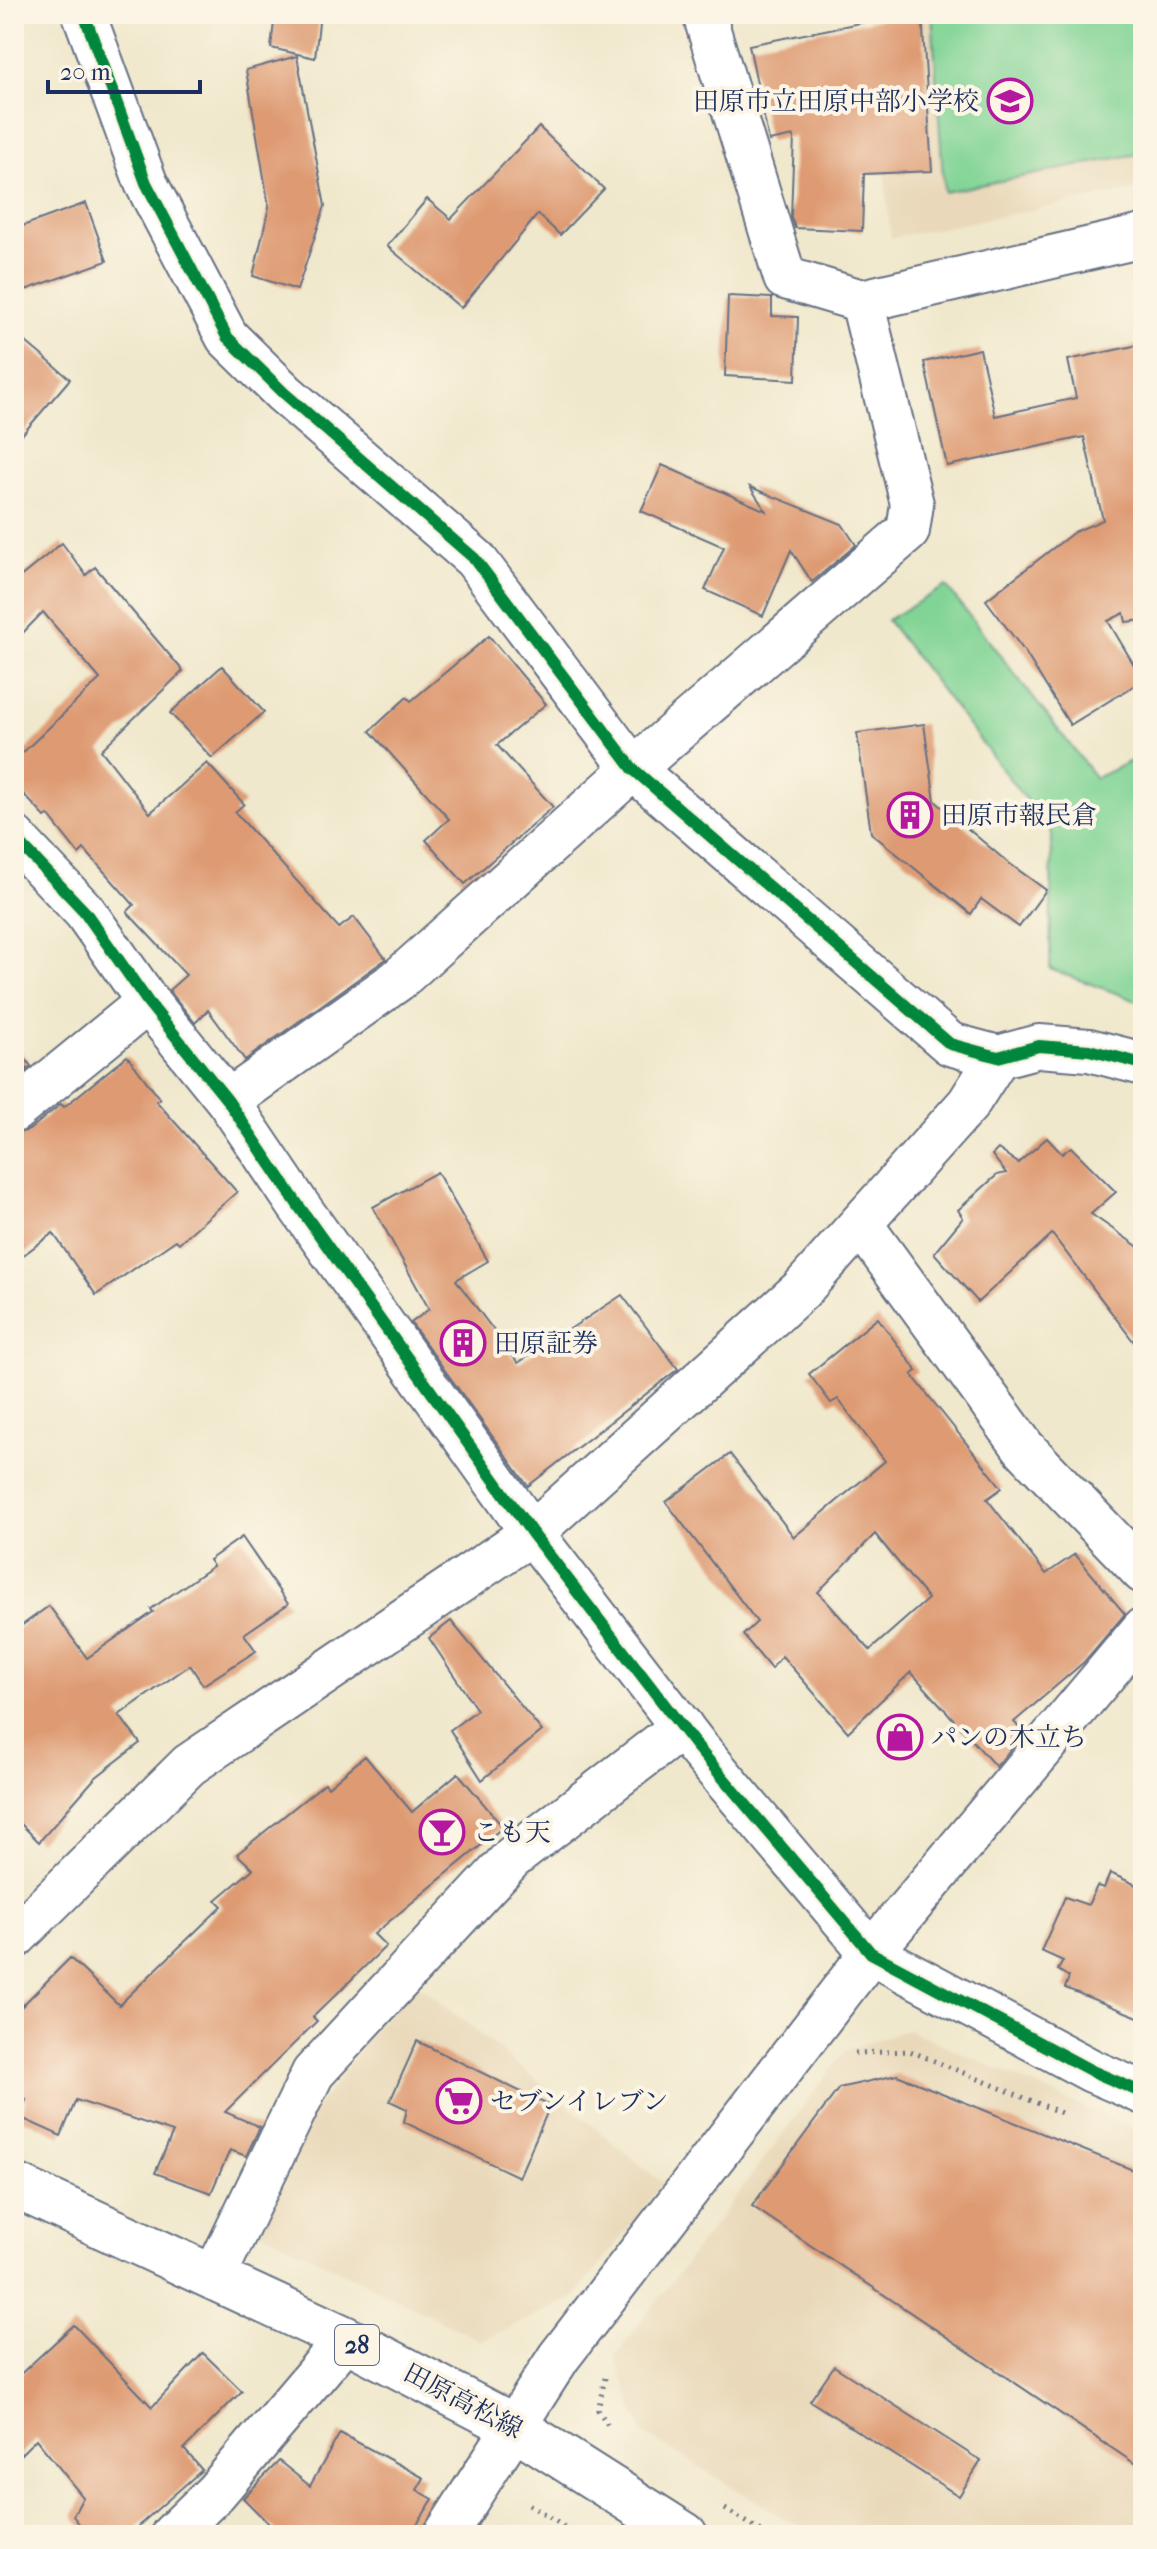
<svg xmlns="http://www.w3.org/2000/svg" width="1157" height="2549" font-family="'IM FELL French Canon','Noto Serif JP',serif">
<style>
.built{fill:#e9d9ba}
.green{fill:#82d496;stroke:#4e827a;stroke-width:2}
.building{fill:#de9b73;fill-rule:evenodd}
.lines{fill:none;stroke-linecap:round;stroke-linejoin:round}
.street-casing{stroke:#667084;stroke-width:46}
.primary-casing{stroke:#667084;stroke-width:48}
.path{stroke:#667084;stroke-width:5;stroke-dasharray:2 6;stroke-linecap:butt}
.street{stroke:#fff;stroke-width:42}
.primary{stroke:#fff;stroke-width:44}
.cycleway-casing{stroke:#fcf5e5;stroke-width:17}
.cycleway{stroke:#00873e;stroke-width:12}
.labels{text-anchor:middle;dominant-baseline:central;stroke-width:8;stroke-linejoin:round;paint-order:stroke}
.shield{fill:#fcf5e5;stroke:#5e6a86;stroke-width:2}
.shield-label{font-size:24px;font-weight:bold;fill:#1b2f5e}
.poi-label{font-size:26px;fill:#1b2f5e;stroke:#fcf5e5;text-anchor:start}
.street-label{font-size:26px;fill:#1b2f5e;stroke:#fcf5e5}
</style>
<rect width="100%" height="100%" fill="#fcf5e5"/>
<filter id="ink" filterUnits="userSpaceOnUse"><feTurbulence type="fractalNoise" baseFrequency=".0125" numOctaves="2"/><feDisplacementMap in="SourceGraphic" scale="16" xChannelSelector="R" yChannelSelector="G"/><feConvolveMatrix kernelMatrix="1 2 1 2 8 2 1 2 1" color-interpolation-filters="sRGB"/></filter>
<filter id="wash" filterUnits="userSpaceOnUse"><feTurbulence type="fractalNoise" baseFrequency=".006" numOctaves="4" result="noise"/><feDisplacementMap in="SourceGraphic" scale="32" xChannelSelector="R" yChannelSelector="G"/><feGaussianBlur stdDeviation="1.8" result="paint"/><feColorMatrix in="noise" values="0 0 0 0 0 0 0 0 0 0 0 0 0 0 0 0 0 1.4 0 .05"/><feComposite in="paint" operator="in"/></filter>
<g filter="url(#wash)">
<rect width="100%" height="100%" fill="#f0e8cc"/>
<g class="built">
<path d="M868 14H1143V188L891 238Z"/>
<path d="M412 1979 663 2183 575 2297 481 2341 251 2226 302 2128Z"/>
<path d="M908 2029 1143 2134V2535H817L806 2531 642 2432 615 2357 846 2050Z"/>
</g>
<g class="green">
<path d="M932 14H1143V153L944 192Z"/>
<path d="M946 586 1096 778 1143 755V1003L1050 969 1052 834 887 620Z"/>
</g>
<g id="blocks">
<g class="building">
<path d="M275 14H320L315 58 271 48Z"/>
<path d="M905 14H922L932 171 864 174 862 231 795 228 791 217 794 136 769 141 749 45Z"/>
<path d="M297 56 325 206 297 290 253 276 269 207 246 70Z"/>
<path d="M539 127 604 189 560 235 538 214 461 308 387 246 427 199 451 219Z"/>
<path d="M86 203 107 261 14 294V229Z"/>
<path d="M728 296 772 298V316L798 317 796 380 725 376Z"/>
<path d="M14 332 70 379 14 444Z"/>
<path d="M1143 344V620L1126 622 1124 613 1108 621 1143 680 1070 725 1025 652 986 600 1074 532 1103 520 1084 437 947 466 924 362 980 349 995 416 1076 398 1068 360Z"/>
<path d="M662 465 766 511 750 487 842 524 856 545 812 582 791 550 763 616 705 590 724 547 641 511Z"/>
<path d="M62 543 86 575 95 567 183 671 101 750 150 813 207 763 244 804 235 812 339 928 354 917 386 959 245 1060 208 1010 195 1023 169 990 186 975 127 912 134 905 84 849 79 854 48 815 45 817 14 784V761L100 679 43 612 14 642V582Z"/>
<path d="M489 636 546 704 497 745 553 807 465 884 426 840 449 819 370 731 407 697 411 701Z"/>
<path d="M222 666 264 712 212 758 170 713Z"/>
<path d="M924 724 935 801 1006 861 1046 890 1019 927 981 899 971 914 871 833 857 733Z"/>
<path d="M14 1044 31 1066 14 1080Z"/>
<path d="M127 1056 160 1099 156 1101 237 1192 179 1243 176 1240 96 1295 53 1233 14 1262V1134L29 1130 61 1104 64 1107Z"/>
<path d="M1047 1138 1062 1154 1071 1147 1116 1192 1091 1214 1143 1250V1354L1052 1234 978 1302 934 1253 963 1218 958 1210 997 1175 1006 1173 992 1155 998 1149 1018 1163Z"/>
<path d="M437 1172 488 1261 456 1280 518 1363 622 1295 678 1369 528 1486 411 1323 429 1309 373 1207Z"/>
<path d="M878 1318 917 1371 912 1375 1002 1488 987 1499 1046 1574 1075 1554 1125 1614 1084 1662 1014 1722 1024 1733 996 1767 911 1672 848 1732 782 1656 771 1669 743 1635 757 1622 666 1502 730 1454 794 1537 885 1461 838 1399 831 1403 809 1374ZM875 1534 928 1599 870 1650 818 1592Z"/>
<path d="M242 1537 288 1604 244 1634 256 1651 203 1685 190 1665 119 1715 140 1743 95 1778 39 1842 14 1817V1631L49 1606 87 1658 153 1612 151 1609 213 1566 209 1560Z"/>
<path d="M451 1621 542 1731 482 1780 450 1730 477 1710 429 1638Z"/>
<path d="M365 1756 412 1812 458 1773 503 1827 374 1934 386 1946 313 2017 317 2021 225 2112 260 2127 246 2156 230 2150 211 2193 155 2173 173 2132 76 2100 61 2136 19 2117 26 2100 14 2088V2014L70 1958 119 2005 222 1906 216 1900 253 1869 237 1854 325 1783 328 1787Z"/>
<path d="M1110 1873 1143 1888V2019L1065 1988 1069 1977 1058 1970 1063 1961 1041 1951 1065 1897 1088 1905 1097 1886 1104 1888Z"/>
<path d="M417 2041 550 2106 519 2177 404 2122 407 2109 390 2101Z"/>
<path d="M897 2075 1143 2174V2469L752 2206 839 2088Z"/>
<path d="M74 2325 152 2407 203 2353 242 2391 184 2449 202 2470 128 2535H88L73 2516 83 2497 36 2439 14 2461V2380Z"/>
<path d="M834 2366 981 2461 959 2496 810 2401Z"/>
<path d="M340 2433 424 2478 417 2490 433 2499 410 2535H280L243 2498 279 2461 310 2486Z"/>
</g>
</g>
</g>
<g filter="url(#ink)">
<use href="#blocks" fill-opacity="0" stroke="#667084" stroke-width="2"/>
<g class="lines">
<g class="street-casing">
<g id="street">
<path d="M84 14 146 183 227 337 284 393 475 559 633 769 950 1044 998 1057 1039 1046 1089 1050 1143 1064"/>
<path d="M704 14 785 278 862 301 1143 236"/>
<path d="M14 837 85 912 148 1002 228 1101 298 1205 532 1533 697 1747 871 1953 1092 2071 1143 2093"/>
<path d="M228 1101 398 980 633 769 908 531 912 504 862 301"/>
<path d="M14 1111 148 1002"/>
<path d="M861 1224 1024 1448 1143 1572"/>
<path d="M14 1938 189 1765 532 1533 801 1290 968 1104 998 1057"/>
<path d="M214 2277 313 2073 512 1858 682 1727"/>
<path d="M172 2535 216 2492 346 2339"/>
<path d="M445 2535 559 2357 871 1953 1143 1629"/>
</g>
</g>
<g class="primary-casing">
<path id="primary" d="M14 2185 346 2339 515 2427 685 2535"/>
</g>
<g class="path">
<path d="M855 2053 910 2051 1064 2114"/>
<path d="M605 2378 598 2410 610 2428"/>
<path d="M529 2504 577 2535"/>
<path d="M725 2509 768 2535"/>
</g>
<use href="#street" class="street"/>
<use href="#primary" class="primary"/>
<g class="cycleway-casing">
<g id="cycleway">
<path d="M84 14 146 183 227 337 284 393 475 559 633 769 950 1044 998 1057 1039 1046 1089 1050 1143 1064"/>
<path d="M14 837 85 912 148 1002 228 1101 298 1205 532 1533 697 1747 871 1953 1092 2071 1143 2093"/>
</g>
</g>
<use href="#cycleway" class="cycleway"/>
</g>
</g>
<defs>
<g id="school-ring" transform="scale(2.3)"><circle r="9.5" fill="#fcf5e5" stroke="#b5179e" stroke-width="1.5"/><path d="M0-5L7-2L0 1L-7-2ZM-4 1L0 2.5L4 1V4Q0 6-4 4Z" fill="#b5179e"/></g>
<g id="building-ring" transform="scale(2.3)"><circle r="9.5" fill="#fcf5e5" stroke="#b5179e" stroke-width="1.5"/><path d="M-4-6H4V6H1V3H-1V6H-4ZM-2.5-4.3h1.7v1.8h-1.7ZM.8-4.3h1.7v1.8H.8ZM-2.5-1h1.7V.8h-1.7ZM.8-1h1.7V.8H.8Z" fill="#b5179e"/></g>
<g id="shop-ring" transform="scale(2.3)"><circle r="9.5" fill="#fcf5e5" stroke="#b5179e" stroke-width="1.5"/><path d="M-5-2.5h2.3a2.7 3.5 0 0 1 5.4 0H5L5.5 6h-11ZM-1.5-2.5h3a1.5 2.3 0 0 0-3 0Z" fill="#b5179e"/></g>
<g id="bar-ring" transform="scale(2.3)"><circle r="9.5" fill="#fcf5e5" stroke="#b5179e" stroke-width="1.5"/><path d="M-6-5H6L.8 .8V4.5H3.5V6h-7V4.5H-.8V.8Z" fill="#b5179e"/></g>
<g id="supermarket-ring" transform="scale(2.3)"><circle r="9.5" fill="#fcf5e5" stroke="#b5179e" stroke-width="1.5"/><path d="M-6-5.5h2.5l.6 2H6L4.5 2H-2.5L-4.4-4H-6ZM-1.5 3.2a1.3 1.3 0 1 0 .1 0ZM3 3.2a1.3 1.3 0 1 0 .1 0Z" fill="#b5179e"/></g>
</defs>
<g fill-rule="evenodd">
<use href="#school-ring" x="1010" y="101"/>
<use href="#building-ring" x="910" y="815"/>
<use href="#building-ring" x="463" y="1343"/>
<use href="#shop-ring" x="900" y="1737"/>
<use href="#bar-ring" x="442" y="1832"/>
<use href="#supermarket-ring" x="459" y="2101"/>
</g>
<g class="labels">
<rect class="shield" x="335" y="2325" width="44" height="40" rx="6"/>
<g class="shield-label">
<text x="357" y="2345">28</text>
</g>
<g class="poi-label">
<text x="979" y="101" text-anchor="end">田原市立田原中部小学校</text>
<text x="941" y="815">田原市報民倉</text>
<text x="494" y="1343">田原証券</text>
<text x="931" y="1737">パンの木立ち</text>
<text x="473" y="1832">こも天</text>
<text x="490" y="2101">セブンイレブン</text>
</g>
<g class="street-label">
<text transform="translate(463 2401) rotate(28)">田原高松線</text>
</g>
</g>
<rect width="1157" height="2549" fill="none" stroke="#fcf5e5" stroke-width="48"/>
<path d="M48 80v12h152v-12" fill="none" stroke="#1b2f5e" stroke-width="4"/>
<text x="60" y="80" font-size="24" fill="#1b2f5e" stroke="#fcf5e5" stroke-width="6" paint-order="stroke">20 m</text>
</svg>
